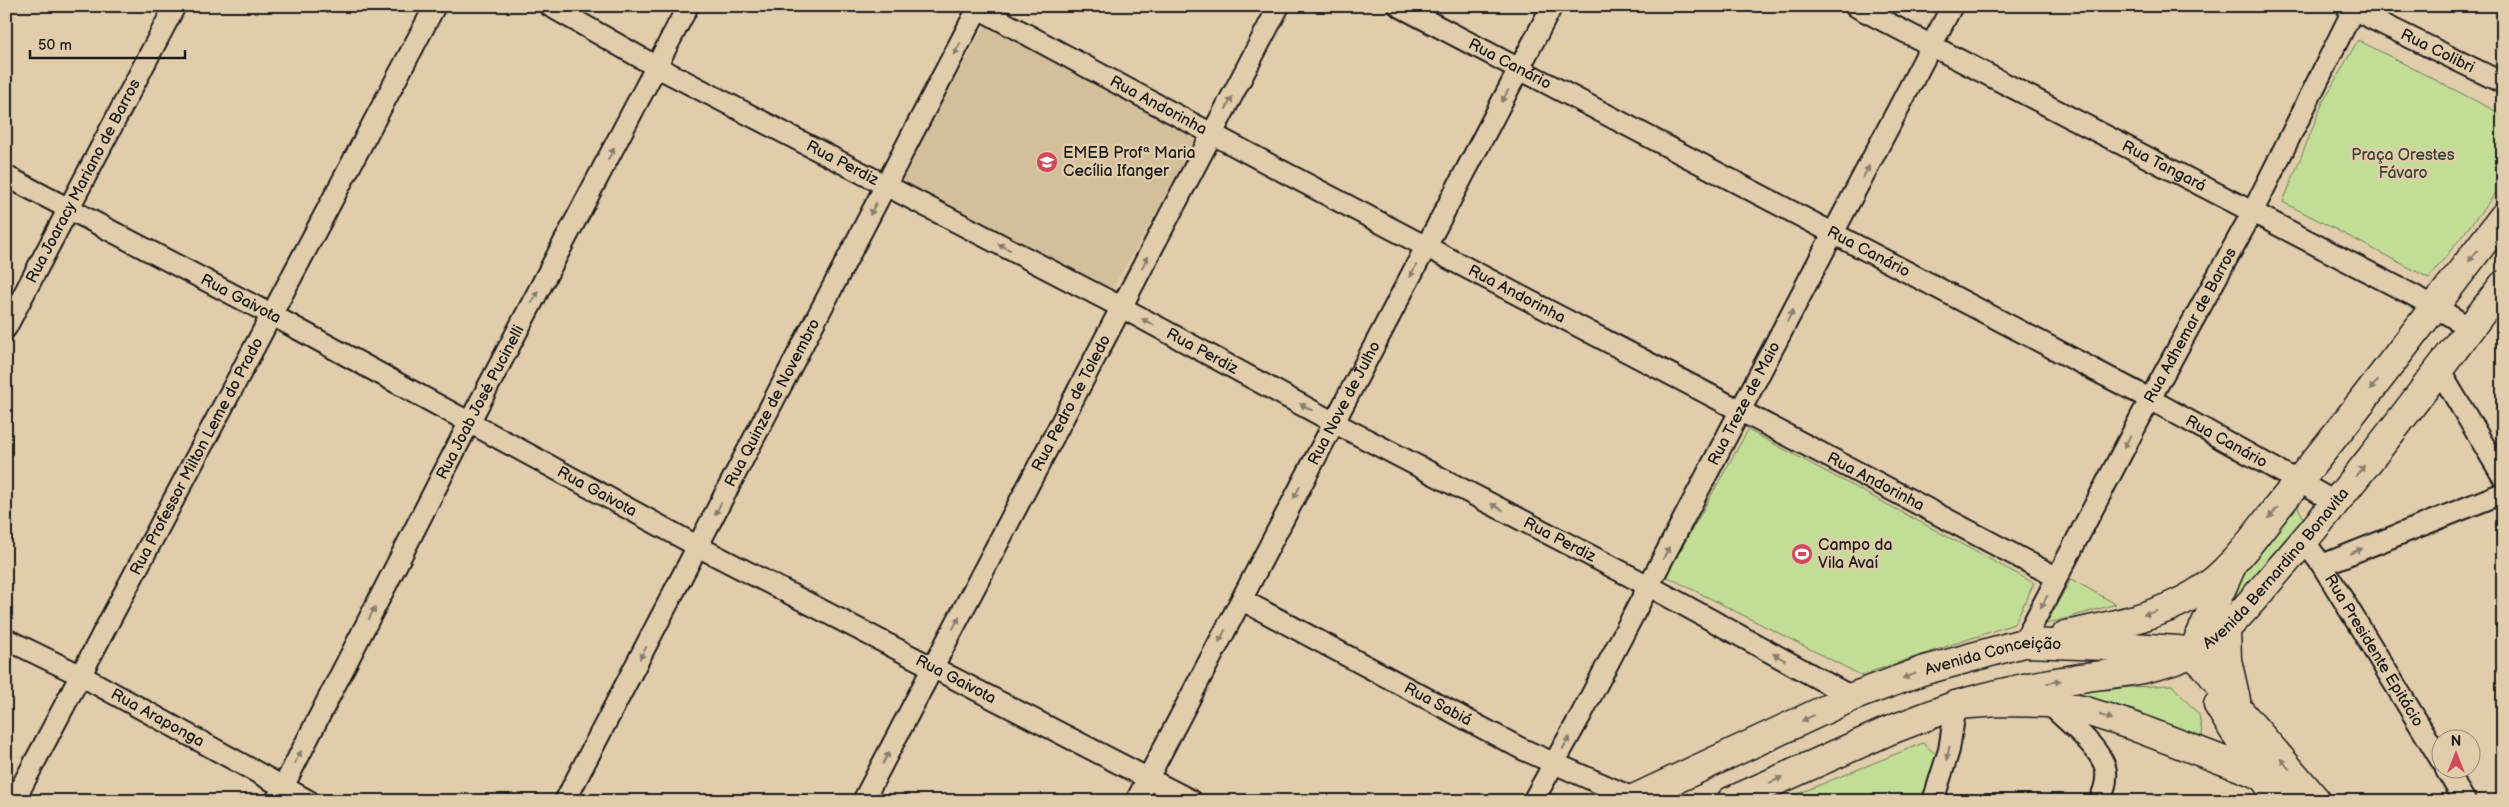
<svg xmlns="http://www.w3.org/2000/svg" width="2509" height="807" font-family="'Balsamiq Sans',sans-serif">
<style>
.built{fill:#d4bf9b}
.green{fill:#c2de96;stroke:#6f7d59}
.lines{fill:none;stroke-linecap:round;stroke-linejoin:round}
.street-casing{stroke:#1c1c1c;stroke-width:24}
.primary-casing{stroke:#1c1c1c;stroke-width:31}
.street{stroke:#e1cdab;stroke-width:20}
.primary{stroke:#e1cdab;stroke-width:28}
.oneway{fill:#887d6b}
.labels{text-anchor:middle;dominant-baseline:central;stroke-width:5;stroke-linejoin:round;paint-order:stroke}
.street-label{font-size:16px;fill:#1c1c1c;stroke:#e1cdab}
.poi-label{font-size:16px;fill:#1c1c1c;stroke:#e1cdab;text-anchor:start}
.park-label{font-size:16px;fill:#3d4334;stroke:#e1cdab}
</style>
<rect width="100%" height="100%" fill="#e1cdab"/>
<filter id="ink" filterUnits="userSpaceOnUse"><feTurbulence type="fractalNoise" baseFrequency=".02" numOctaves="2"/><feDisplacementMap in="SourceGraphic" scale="10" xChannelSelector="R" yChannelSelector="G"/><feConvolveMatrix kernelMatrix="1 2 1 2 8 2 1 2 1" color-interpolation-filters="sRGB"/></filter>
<g filter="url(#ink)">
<path class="built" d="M986 24 1198 141 1113 288 896 184Z"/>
<g class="green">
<path d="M2358 40 2503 115V184L2429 278 2283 202 2323 102Z"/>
<path d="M1748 430 2034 583 2014 624 1861 675 1666 576Z"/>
<path d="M2297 505 2305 521 2240 598 2232 588Z"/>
<path d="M2071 579 2116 604 2046 624Z"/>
<path d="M2172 685 2199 715 2204 745 2059 695 2076 690Z"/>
<path d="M1923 743 1941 759 1919 801H1780Z"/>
</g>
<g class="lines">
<g class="street-casing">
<g id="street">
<path id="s1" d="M550 6 657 67 1121 307 1333 422 1649 586 1852 697"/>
<path id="s2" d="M1399 6 2150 399 2335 502"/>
<path id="s3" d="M1855 6 2434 306 2470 328"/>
<path id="s4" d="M2346 6 2503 83"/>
<path id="s5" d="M978 8C1335 203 1698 386 2056 577"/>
<path id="s6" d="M6 176 272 315 699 547 1192 801"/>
<path id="s7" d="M6 328 175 6"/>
<path d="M2439 370 2503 477"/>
<path d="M2304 541 2322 565 2503 493"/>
<path id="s8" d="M2322 565 2442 762"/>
<path id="s9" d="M1242 600 1522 749 1640 801"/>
<path id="s10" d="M6 639 80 675 309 801"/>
<path id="s11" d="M2023 643 2150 399 2252 213 2355 6"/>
<path d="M2048 703C2063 718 2103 749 2106 771 2107 781 2104 792 2099 801"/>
<path d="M2446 770 2465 801"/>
<path id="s12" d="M14 801 435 6"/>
<path id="s13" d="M276 801 470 421 688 6"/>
<path id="s14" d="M565 801 979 6"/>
<path id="s15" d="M863 801 1279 6"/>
<path id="s16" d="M1136 801 1552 6"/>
<path id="s17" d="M1533 801 1581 715 1952 6"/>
<path d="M1933 801 1949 750 1956 705"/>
</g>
</g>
<g class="primary-casing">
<g id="primary">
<path d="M2226 629 2227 660 2236 700"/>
<path d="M2066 635C2109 626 2157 617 2195 594 2230 574 2255 535 2280 504 2357 411 2429 313 2503 217"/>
<path d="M2194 649 2231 568"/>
<path id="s18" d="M1956 705C1995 694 2033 685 2074 679 2112 673 2156 671 2191 653 2226 636 2251 601 2276 573 2357 481 2429 382 2503 285"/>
<path d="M2218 705 2261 775 2282 801"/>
<path id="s19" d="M1629 801 1852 697 1922 671 2023 643 2132 647 2178 650 2191 653 2207 668 2238 709 2317 801"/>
<path d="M1731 801 1888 731 1956 705 1999 702 2048 703 2086 711 2130 725 2261 775"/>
</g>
</g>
<use href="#street" class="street"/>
<use href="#primary" class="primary"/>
</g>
<defs><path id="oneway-solid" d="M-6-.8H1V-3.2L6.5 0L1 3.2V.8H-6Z" transform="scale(1.25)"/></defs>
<g class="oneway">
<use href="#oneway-solid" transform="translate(957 49) rotate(118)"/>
<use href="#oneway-solid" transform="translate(1505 96) rotate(118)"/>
<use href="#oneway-solid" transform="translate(1229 103) rotate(-63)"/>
<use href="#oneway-solid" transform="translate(611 154) rotate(-62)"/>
<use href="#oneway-solid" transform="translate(1866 172) rotate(-62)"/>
<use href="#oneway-solid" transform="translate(873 209) rotate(117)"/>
<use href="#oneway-solid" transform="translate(1004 247) rotate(-153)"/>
<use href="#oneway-solid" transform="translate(2473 256) rotate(128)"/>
<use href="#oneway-solid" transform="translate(1145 262) rotate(-62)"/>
<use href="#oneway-solid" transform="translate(1413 271) rotate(118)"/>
<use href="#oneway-solid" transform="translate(535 297) rotate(-62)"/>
<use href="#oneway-solid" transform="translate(1790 316) rotate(-62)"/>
<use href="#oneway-solid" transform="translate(1148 322) rotate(-152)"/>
<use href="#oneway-solid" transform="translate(2374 385) rotate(128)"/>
<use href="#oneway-solid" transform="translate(1306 407) rotate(-152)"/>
<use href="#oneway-solid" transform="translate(2127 442) rotate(118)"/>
<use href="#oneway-solid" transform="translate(2360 471) rotate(-52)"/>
<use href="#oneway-solid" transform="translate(1297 492) rotate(117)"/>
<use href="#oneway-solid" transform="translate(1497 507) rotate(-152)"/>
<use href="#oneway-solid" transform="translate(718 509) rotate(117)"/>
<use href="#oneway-solid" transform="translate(2273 513) rotate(130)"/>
<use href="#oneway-solid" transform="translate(2356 551) rotate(-22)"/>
<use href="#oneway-solid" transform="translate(1666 553) rotate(-63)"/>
<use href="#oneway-solid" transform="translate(2044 602) rotate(117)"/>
<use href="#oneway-solid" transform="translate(372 613) rotate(-63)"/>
<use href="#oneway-solid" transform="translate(2150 613) rotate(162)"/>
<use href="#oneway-solid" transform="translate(956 623) rotate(-62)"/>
<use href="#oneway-solid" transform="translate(1222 636) rotate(118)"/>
<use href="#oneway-solid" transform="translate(643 653) rotate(118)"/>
<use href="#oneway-solid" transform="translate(1779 657) rotate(-151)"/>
<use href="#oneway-solid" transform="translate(1909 676) rotate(160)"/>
<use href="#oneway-solid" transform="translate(2054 682) rotate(-9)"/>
<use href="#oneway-solid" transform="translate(2106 717) rotate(18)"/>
<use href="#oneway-solid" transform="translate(1808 718) rotate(155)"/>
<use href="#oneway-solid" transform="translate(1566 743) rotate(-61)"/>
<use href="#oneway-solid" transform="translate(1948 753) rotate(103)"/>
<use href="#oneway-solid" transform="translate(298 757) rotate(-63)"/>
<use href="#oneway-solid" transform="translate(886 758) rotate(-62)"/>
<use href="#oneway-solid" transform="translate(2285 764) rotate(-131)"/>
<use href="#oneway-solid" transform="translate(1776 780) rotate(-25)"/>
</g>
</g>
<defs>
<g id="school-disc" transform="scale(1.125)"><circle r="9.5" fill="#d1495b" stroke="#e1cdab"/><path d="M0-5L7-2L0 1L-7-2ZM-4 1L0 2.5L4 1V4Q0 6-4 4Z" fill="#fff"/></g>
<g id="stadium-disc" transform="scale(1.125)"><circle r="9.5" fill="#d1495b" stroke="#e1cdab"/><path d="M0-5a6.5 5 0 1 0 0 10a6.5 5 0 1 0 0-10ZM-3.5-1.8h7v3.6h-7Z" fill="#fff"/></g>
</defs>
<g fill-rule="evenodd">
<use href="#school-disc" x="1047" y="162"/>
<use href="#stadium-disc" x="1802" y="554"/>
</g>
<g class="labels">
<g class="street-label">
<text stroke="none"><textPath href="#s4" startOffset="102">Rua Colibri</textPath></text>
<text stroke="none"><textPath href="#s2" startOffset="125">Rua Canário</textPath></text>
<text stroke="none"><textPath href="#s5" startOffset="205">Rua Andorinha</textPath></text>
<text stroke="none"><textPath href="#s1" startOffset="332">Rua Perdiz</textPath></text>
<text stroke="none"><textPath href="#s3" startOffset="348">Rua Tangará</textPath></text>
<text stroke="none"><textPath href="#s7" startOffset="166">Rua Joaracy Mariano de Barros</textPath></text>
<text stroke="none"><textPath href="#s2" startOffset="530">Rua Canário</textPath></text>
<text stroke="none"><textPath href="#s5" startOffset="610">Rua Andorinha</textPath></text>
<text stroke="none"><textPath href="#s6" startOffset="265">Rua Gaivota</textPath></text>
<text stroke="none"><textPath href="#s11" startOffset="359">Rua Adhemar de Barros</textPath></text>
<text stroke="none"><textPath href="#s1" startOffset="738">Rua Perdiz</textPath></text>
<text stroke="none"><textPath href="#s13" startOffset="448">Rua Joab José Pucinelli</textPath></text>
<text stroke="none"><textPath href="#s15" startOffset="449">Rua Pedro de Toledo</textPath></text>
<text stroke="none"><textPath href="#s16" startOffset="449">Rua Nove de Julho</textPath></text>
<text stroke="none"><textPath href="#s14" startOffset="449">Rua Quinze de Novembro</textPath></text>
<text stroke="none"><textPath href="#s17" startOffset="450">Rua Treze de Maio</textPath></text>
<text stroke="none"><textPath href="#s2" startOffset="935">Rua Canário</textPath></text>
<text stroke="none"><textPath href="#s12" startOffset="390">Rua Professor Milton Leme do Prado</textPath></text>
<text stroke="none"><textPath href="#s5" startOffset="1015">Rua Andorinha</textPath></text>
<text stroke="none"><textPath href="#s6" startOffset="670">Rua Gaivota</textPath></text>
<text stroke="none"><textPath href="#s1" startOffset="1142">Rua Perdiz</textPath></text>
<text stroke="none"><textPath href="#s18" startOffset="362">Avenida Bernardino Bonavita</textPath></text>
<text stroke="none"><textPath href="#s8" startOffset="100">Rua Presidente Epitácio</textPath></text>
<text stroke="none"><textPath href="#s19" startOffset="394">Avenida Conceição</textPath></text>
<text stroke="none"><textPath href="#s6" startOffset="1075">Rua Gaivota</textPath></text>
<text stroke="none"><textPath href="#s9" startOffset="222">Rua Sabiá</textPath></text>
<text stroke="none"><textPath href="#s10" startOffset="171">Rua Araponga</textPath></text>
</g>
<g class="poi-label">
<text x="1063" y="153">EMEB Profª Maria<tspan x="1063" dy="18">Cecília Ifanger</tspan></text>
<text x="1818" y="545">Campo da<tspan x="1818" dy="18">Vila Avaí</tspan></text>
</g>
<g class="park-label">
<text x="2403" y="155">Praça Orestes<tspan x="2403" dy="18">Fávaro</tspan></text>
</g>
</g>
<rect width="2509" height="807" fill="none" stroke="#e1cdab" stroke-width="25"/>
<rect x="12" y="12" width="2484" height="782" fill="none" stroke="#1c1c1c" stroke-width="2" filter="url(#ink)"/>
<g transform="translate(2456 754)"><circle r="24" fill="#e1cdab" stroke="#928672"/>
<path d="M0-4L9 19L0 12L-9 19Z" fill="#d1495b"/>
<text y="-8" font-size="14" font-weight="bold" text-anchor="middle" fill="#1c1c1c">N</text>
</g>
<path d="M30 50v8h155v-8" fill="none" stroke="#1c1c1c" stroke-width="2.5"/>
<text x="38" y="50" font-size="15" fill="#1c1c1c" stroke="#e1cdab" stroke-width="4" paint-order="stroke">50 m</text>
</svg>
